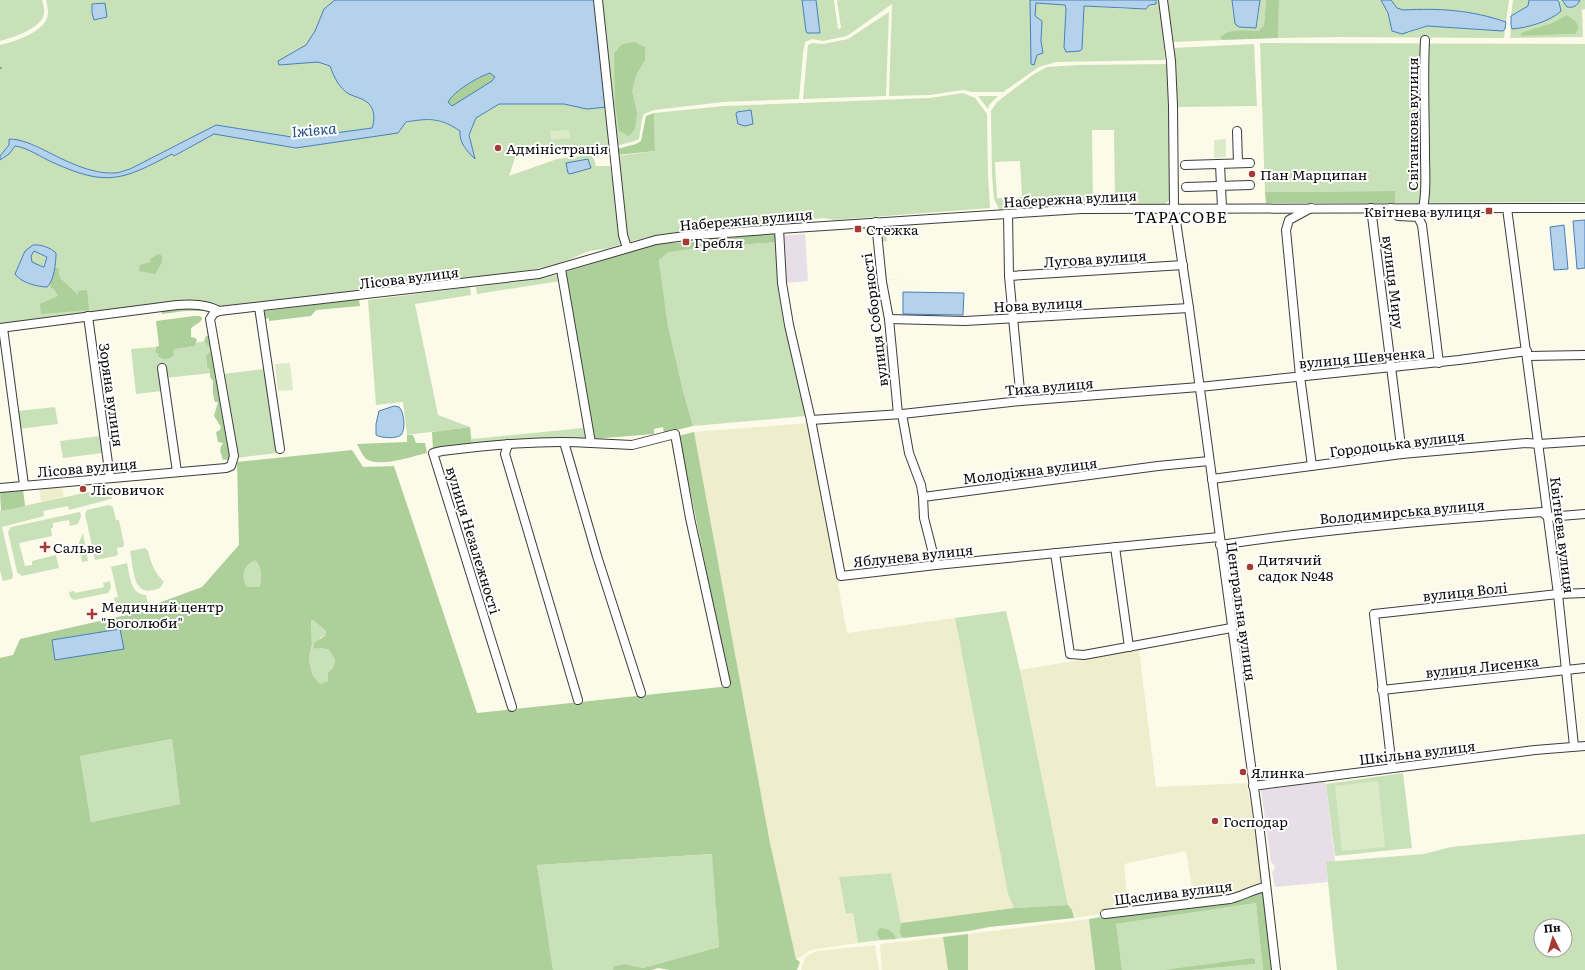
<svg xmlns="http://www.w3.org/2000/svg" width="1585" height="970" font-family="Literata,serif">
<style>
.industrial{fill:#e8dee8}
.farmland{fill:#eeeecd}
.green{fill:#c9e1b8;fill-rule:evenodd}
.forest{fill:#adcf9a;fill-rule:evenodd}
.pitch{fill:#dbeac9}
.water{fill:#b5d2ec;stroke:#4680b9;fill-rule:evenodd}
.lines{fill:none;stroke-linecap:round;stroke-linejoin:round}
.stream{stroke:#4680b9;stroke-width:1.5}
.minor-casing{stroke:#3d3d3d;stroke-width:10}
.minor{stroke:#fff;stroke-width:8}
.poi-dot{fill:#a63b36;stroke:#fff;stroke-width:1.5}
.labels{text-anchor:middle;dominant-baseline:central;stroke-width:4;stroke-linejoin:round;paint-order:stroke}
.street-label{font-size:14px;fill:#0a0a0a;stroke:#fff}
.poi-label{font-size:14px;fill:#0a0a0a;stroke:#fff;text-anchor:start}
.water-label{font-size:15px;font-style:italic;fill:#255389;stroke:#fff}
.quarter-label{font-size:16px;letter-spacing:1px;fill:#0a0a0a;stroke:#fff}
</style>
<rect width="100%" height="100%" fill="#fcfae9"/>
<g class="industrial">
<path d="M805 234 808 281 786 283 782 236Z"/>
<path d="M1324 782 1326 784 1335 862 1326 863 1328 882 1275 887 1272 872 1275 869 1274 865 1271 862 1261 790Z"/>
</g>
<g class="farmland">
<path d="M808 423 847 633 955 618 1008 894 1014 908 901 923 891 873 839 877 846 914 853 913 858 943 810 950 801 957 796 959 770 843 694 432Z"/>
<path d="M62 485 64 497 41 502 39 488Z"/>
<path d="M1139 650 1156 787 1247 783 1263 883 1247 892 1194 902 1186 851 1124 864 1128 910 1074 918 1072 910 1068 904 1020 670Z"/>
<path d="M1089 919 1095 970H968V934Z"/>
<path d="M943 937 948 970H882L880 944Z"/>
<path d="M875 945 879 970H801L805 957 817 951Z"/>
</g>
<g class="green">
<path d="M0 0H42C43 4 45 9 44 13 43 28 12 38 0 41Z"/>
<path d="M46 0H370L390 115 372 128 298 138 216 125 130 169 116 173 96 171 73 165 33 144 9 145 0 156V45C14 42 48 31 48 13 48 9 47 4 46 0ZM93 4 107 17 98 20 93 18Z"/>
<path d="M591 0 611 146 516 155 509 176 557 159 589 155 593 156 596 166H610L623 244C617 245 611 248 605 249 598 250 592 250 586 252 568 261 551 266 530 270L220 307 212 305 0 326V160L9 154 15 146 30 150 51 162 119 177 147 167 172 154 175 156 214 134 296 148 419 120C438 121 444 120 460 131V139L474 158 469 135 476 118 499 104H564L588 109Z"/>
<path d="M601 0H802L806 31 807 33H820L816 0H834L838 29 841 28 837 1 839 0H1030L1031 62 1034 65 1037 55 1043 53 1041 41 1042 21 1035 16V3L1065 5 1066 9 1064 47 1082 49 1084 6 1125 9H1146L1149 5 1156 4V0H1160L1165 60 1056 62 1039 67 1003 92H972L963 90 930 95 889 96 892 4 847 36 823 41 812 39 805 42 803 53 799 99 723 102 654 110 644 114 642 119 639 139 635 141 616 146Z"/>
<path d="M1167 0H1232L1233 15 1256 28 1257 25 1260 0H1266L1264 25 1258 31 1232 32 1220 38 1222 40 1172 42Z"/>
<path d="M1279 0H1381L1388 13 1392 30 1408 33 1427 26 1502 31 1505 29 1504 38 1339 37 1278 38Z"/>
<path d="M1391 0H1509L1506 22C1471 10 1440 8 1404 10L1397 9Z"/>
<path d="M1513 0H1529L1528 6 1511 16Z"/>
<path d="M1557 0H1562L1563 3 1577 5 1580 0H1585V9L1582 10 1583 37 1510 38 1511 25 1513 29 1559 2ZM1567 15 1575 34 1522 36 1521 34 1552 23Z"/>
<path d="M889 12 886 96 803 99 808 45 812 43 823 44 848 39Z"/>
<path d="M1260 43 1585 44V202L1395 203 1394 191 1265 192Z"/>
<path d="M1254 44 1257 106 1175 107 1173 48Z"/>
<path d="M1168 64 1170 106 1169 200 1165 204H1115L1114 130H1092L1093 204 999 209 994 199 992 175 991 111 997 102 1034 74 1047 67 1078 65ZM1020 161 1022 197 997 198 995 162Z"/>
<path d="M963 93 975 98 987 114 988 175 990 208 834 220C823 217 815 218 805 222 746 226 686 227 628 242L625 234 617 156 655 151 654 113 724 106 930 98Z"/>
<path d="M978 96H998L989 105 988 109Z"/>
<path d="M900 226 898 227 886 228 887 241 882 242 887 279 923 282 885 279 880 232 884 227Z"/>
<path d="M778 242 806 416 693 426 683 391 668 326 659 260 669 252 701 248Z"/>
<path d="M557 275 560 276 587 435 584 440 472 445V439L583 428 560 281 477 294 476 287 534 279Z"/>
<path d="M470 287 471 295 415 304 438 415 470 427 407 435 403 402 376 405 368 300Z"/>
<path d="M208 341 210 352 206 360 207 367 210 370 211 373 165 378 162 391 136 394 131 349 156 347 155 350 159 354C166 352 174 348 181 347 188 347 192 348 198 342Z"/>
<path d="M264 369 278 453 236 458 223 374Z"/>
<path d="M55 407 58 424 19 429 18 411Z"/>
<path d="M100 436 102 453 63 458 60 441Z"/>
<path d="M114 488 113 495 111 499 69 510 68 506 43 511 44 516 2 527 13 575 12 579 3 581 0 571V511L98 490Z"/>
<path d="M109 505 113 507 116 520H119L124 544 123 547 117 548 118 554 116 556 95 560 85 514 87 510Z"/>
<path d="M80 512 81 516 78 524 70 526 69 520 53 523V528H51L52 536 19 543 25 566 32 565V561L56 555 59 568 22 576 17 572 8 532 11 527Z"/>
<path d="M83 533 88 561 82 562 79 543Z"/>
<path d="M145 548 148 551C151 564 155 573 164 582L160 588C132 600 134 570 130 551Z"/>
<path d="M255 560C263 569 261 577 260 587H247C241 576 243 566 255 560Z"/>
<path d="M127 563C130 576 130 594 146 595L148 603 116 610 114 598 118 597 111 567Z"/>
<path d="M110 581 111 588 108 593 74 600 70 597 69 592 74 591 75 593 104 587 103 583Z"/>
<path d="M1006 611 1020 670 1068 905 1014 908 1008 894 955 618Z"/>
<path d="M311 620H313L326 631 325 636 320 638V649H328L335 658 333 668 328 681 320 684 313 676 310 665 309 658 312 644Z"/>
<path d="M172 739 180 804 91 822 80 756Z"/>
<path d="M1403 773 1412 848 1335 856 1326 784Z"/>
<path d="M1585 834V970H1337L1326 862 1424 854 1451 847ZM1541 926H1565V950H1541Z"/>
<path d="M713 854 719 947 643 968 625 964 614 966 613 970H553L537 865Z"/>
<path d="M891 873 901 923C899 929 898 933 903 938L896 939 893 934 878 937 880 940 858 943 853 913 846 914 839 877Z"/>
<path d="M1256 903 1263 970H1192L1255 964 1164 970H1122L1117 929 1114 924Z"/>
</g>
<g class="forest">
<path d="M1266 0H1279L1278 38 1222 40 1220 38C1227 28 1247 31 1258 31L1264 25Z"/>
<path d="M1567 15 1577 23 1578 29 1575 34 1521 36V33L1552 23Z"/>
<path d="M634 42 645 47V60L636 75 632 91 637 113 635 129 629 136 619 131 615 104 614 54 621 45Z"/>
<path d="M490 73 495 77 492 81 452 107 448 102C454 91 478 77 490 73Z"/>
<path d="M654 113 655 151 617 155V149L636 144 641 141 646 116Z"/>
<path d="M1395 191V203H1266L1265 192Z"/>
<path d="M774 234 777 236 778 242 701 248 669 252 659 260 668 326 683 391 693 426 664 433 663 427 654 429V434L592 439 565 272 650 246 667 243 692 242 698 240Z"/>
<path d="M159 254 162 256V262L155 274 139 271 140 265 150 262 151 258Z"/>
<path d="M54 268H58L60 278 78 295V291L87 290 89 310 41 314 40 304 58 296 54 289 50 287Z"/>
<path d="M359 299 360 306 316 310 311 316 269 321V318L264 319 265 311Z"/>
<path d="M193 307 208 309V311H185L162 314 161 310Z"/>
<path d="M194 316H200L202 318 201 321 191 328V337L195 338 197 340 195 346 174 349 173 356C168 360 163 360 158 356L159 354 155 352 156 347 159 346 156 321Z"/>
<path d="M210 329 220 349C218 354 222 375 226 379L224 385 231 459 223 460C221 452 218 450 223 443L218 442 216 432 220 430 221 427 214 416 218 402H215C212 392 213 390 213 381L210 377V370L207 367 206 356 210 352 209 347 204 341 206 336H208L207 332Z"/>
<path d="M470 427 472 445 433 450 432 432Z"/>
<path d="M694 432 770 843 796 959 800 962 797 970H670L658 968 652 970H613L614 966 625 964 643 968 719 947 712 854 537 865 553 970H0V658L13 655 20 639 126 615 202 587 239 545 237 462 352 450 363 467 394 466 477 713 730 686C711 603 698 519 678 436ZM255 560C263 569 261 577 260 587H247C241 576 243 566 255 560ZM313 620 326 631 325 636 315 642 313 648 328 649 335 659 333 668 328 673V681L320 684 313 676 310 665 309 658 312 644 311 621ZM120 629 56 660 55 659 52 640ZM172 739 180 804 91 822 80 756Z"/>
<path d="M407 435H413L416 443H425L427 453C413 456 377 469 365 458 362 454 359 448 357 444L407 442Z"/>
<path d="M23 489 25 506 1 511 0 491Z"/>
<path d="M1264 891 1274 970H1263L1256 903 1115 924 1117 929 1122 970H1095L1089 919Z"/>
<path d="M1068 905 1072 910 1074 918 989 927 969 931 903 938C898 933 899 929 901 923L1014 908Z"/>
<path d="M881 928C889 929 893 931 896 939L880 940 877 934 878 930Z"/>
<path d="M968 934V970H948L943 937Z"/>
<path d="M1254 958 1255 960V964L1192 970H1164Z"/>
</g>
<g class="pitch">
<path d="M569 130 570 138 551 140 550 131Z"/>
<path d="M1226 139V157L1214 158V140Z"/>
<path d="M290 363 293 390 278 391 275 364Z"/>
<path d="M1378 781 1385 847 1342 851 1335 786Z"/>
</g>
<g class="water">
<path d="M335 0H595L607 107 587 109 564 104H499L476 118 469 135 475 159C467 151 459 143 460 131 441 118 429 118 406 122L398 133 296 148 214 134 174 156 172 154C123 180 107 187 54 163 40 157 29 148 15 146L9 154 0 160V156L9 145V139C21 139 34 145 44 150 66 161 90 174 115 173 120 173 125 170 130 169L216 125 298 138 372 128C375 120 375 108 367 102 362 98 355 97 349 94 339 88 334 77 330 66L318 62 279 65 278 61 306 45 315 31 324 9ZM490 73 495 77 492 81 452 106 448 102C454 91 478 77 490 73Z"/>
<path d="M802 0H816L820 33H807L806 31Z"/>
<path d="M1030 0H1156V4L1149 5 1146 9 1084 6 1082 49 1080 51 1066 52 1064 47 1066 9 1065 5 1036 3 1035 16 1042 21 1041 41 1043 53 1037 55 1034 65 1031 64V62Z"/>
<path d="M1232 0H1260L1256 28 1239 27 1235 24Z"/>
<path d="M1381 0H1391L1397 8 1403 10C1440 8 1471 10 1506 22L1505 29 1503 31 1427 26 1402 34 1392 31 1388 13Z"/>
<path d="M1529 0H1557L1559 2 1561 11C1551 21 1527 28 1512 29L1511 25V16L1528 6Z"/>
<path d="M1562 0H1580C1577 6 1574 8 1567 7Z"/>
<path d="M105 3 107 17 94 20 92 13V4Z"/>
<path d="M751 110 753 124 745 126 738 124 736 114 737 112Z"/>
<path d="M588 159 591 168 570 174 568 173 566 163Z"/>
<path d="M1585 220V268L1577 269 1573 221Z"/>
<path d="M1564 225 1568 269 1554 270 1550 227Z"/>
<path d="M33 245C41 244 51 248 56 253 56 263 54 281 47 287 37 287 20 282 15 274L25 251ZM34 251 47 257 44 267H43L32 262 31 256Z"/>
<path d="M903 292 964 293 963 315 903 314Z"/>
<path d="M394 406 399 407C404 411 406 430 401 435 396 439 381 438 376 435V424L379 411Z"/>
<path d="M120 629 124 649 55 660 52 640Z"/>
</g>
<g class="lines">
<path class="stream" d="M0 68H1"/>
<g class="minor-casing">
<g id="minor">
<path d="M598 0 623 235 627 248"/>
<path d="M1163 0 1171 61 1173 106 1174 208 1189 308 1260 832 1276 970"/>
<path d="M1237 131 1238 163"/>
<path d="M1220 164 1222 208"/>
<path d="M1185 165 1250 163"/>
<path d="M1186 187 1250 185"/>
<path d="M1311 208 1289 220 1286 230 1300 376 1312 466"/>
<path d="M1371 208 1402 454"/>
<path d="M1391 208 1398 216 1418 217 1422 225 1439 363"/>
<path d="M1423 208C1427 191 1425 173 1425 156 1425 117 1423 79 1425 40"/>
<path d="M1507 208 1558 594 1574 746"/>
<path d="M1008 214 1009 276 1021 401"/>
<path d="M876 222 882 282 889 319 898 414"/>
<path d="M779 229 782 283 789 325 811 420 841 576 936 565 1219 537"/>
<path d="M561 269 591 443 632 445 675 434 690 518 726 683"/>
<path d="M1009 276 1183 265"/>
<path d="M259 307 280 449"/>
<path d="M88 316 110 478"/>
<path d="M889 319 965 321 1189 308"/>
<path d="M0 328 177 305C192 304 206 304 219 311"/>
<path d="M3 328 24 485"/>
<path d="M1528 356 1585 355"/>
<path d="M162 368 177 472"/>
<path d="M902 414 909 453 921 485 923 497"/>
<path d="M811 420 902 414 1021 401 1199 387 1459 360 1527 351"/>
<path d="M564 442 597 556 641 693"/>
<path d="M508 444 505 454 578 700"/>
<path d="M1212 479 1402 454 1527 443 1539 444 1585 441"/>
<path d="M0 488 226 468 231 466 234 456 210 319 214 313 219 311 539 274 656 240 685 236 779 229 1081 209 1585 208"/>
<path d="M1220 545C1327 529 1434 520 1542 512L1548 517 1585 514"/>
<path d="M1115 547 1129 647"/>
<path d="M1055 553 1070 654 1084 655 1231 628"/>
<path d="M936 565 924 518 923 497 1158 466 1209 461"/>
<path d="M1382 690 1585 668"/>
<path d="M512 707 433 453 442 451C491 445 541 440 591 443"/>
<path d="M1392 768 1374 614 1558 594 1585 593"/>
<path d="M1253 786 1535 750 1585 746"/>
<path d="M1105 914 1230 899C1242 896 1254 889 1266 887"/>
</g>
</g>
<use href="#minor" class="minor"/>
</g>
<g class="poi-dot">
<circle cx="498" cy="148" r="4"/>
<circle cx="1252" cy="174" r="4"/>
<rect x="1485" y="207" width="8" height="8" rx="2"/>
<rect x="854" y="225" width="8" height="8" rx="2"/>
<rect x="682" y="238" width="8" height="8" rx="2"/>
<circle cx="83" cy="489" r="4"/>
<path d="M43 541h4v4h4v4h-4v4h-4v-4h-4v-4h4z"/>
<circle cx="1250" cy="567" r="4"/>
<path d="M90 608h4v4h4v4h-4v4h-4v-4h-4v-4h4z"/>
<circle cx="1243" cy="772" r="4"/>
<circle cx="1215" cy="821" r="4"/>
</g>
<g class="labels">
<g class="street-label">
<text transform="translate(1412 124) rotate(-90)">Світанкова вулиця</text>
<text transform="translate(1070 198) rotate(-3)">Набережна вулиця</text>
<text transform="translate(746 219) rotate(-5)">Набережна вулиця</text>
<text transform="translate(1095 258) rotate(-4)">Лугова вулиця</text>
<text transform="translate(409 277) rotate(-7)">Лісова вулиця</text>
<text transform="translate(1394 282) rotate(83)">вулиця Миру</text>
<text transform="translate(1038 304) rotate(-3)">Нова вулиця</text>
<text transform="translate(874 320) rotate(-97)">вулиця Соборності</text>
<text transform="translate(1362 357) rotate(-5)">вулиця Шевченка</text>
<text transform="translate(1049 386) rotate(-5)">Тиха вулиця</text>
<text transform="translate(112 395) rotate(82)">Зоряна вулиця</text>
<text transform="translate(1397 443) rotate(-7)">Городоцька вулиця</text>
<text transform="translate(87 467) rotate(-5)">Лісова вулиця</text>
<text transform="translate(1030 470) rotate(-7)">Молодіжна вулиця</text>
<text transform="translate(1402 511) rotate(-5)">Володимирська вулиця</text>
<text transform="translate(1563 535) rotate(83)">Квітнева вулиця</text>
<text transform="translate(474 540) rotate(73)">вулиця Незалежності</text>
<text transform="translate(913 555) rotate(-6)">Яблунева вулиця</text>
<text transform="translate(1465 591) rotate(-6)">вулиця Волі</text>
<text transform="translate(1242 611) rotate(82)">Центральна вулиця</text>
<text transform="translate(1482 666) rotate(-6)">вулиця Лисенка</text>
<text transform="translate(1417 752) rotate(-7)">Шкільна вулиця</text>
<text transform="translate(1173 892) rotate(-7)">Щаслива вулиця</text>
</g>
<g class="poi-label">
<text x="506" y="148">Адміністрація</text>
<text x="1260" y="174">Пан Марципан</text>
<text x="1481" y="211" text-anchor="end">Квітнева вулиця</text>
<text x="866" y="229">Стежка</text>
<text x="694" y="242">Гребля</text>
<text x="91" y="489">Лісовичок</text>
<text x="53" y="547">Сальве</text>
<text x="1258" y="559">Дитячий<tspan x="1258" dy="16">садок №48</tspan></text>
<text x="101" y="606">Медичний центр<tspan x="101" dy="16">"Боголюби"</tspan></text>
<text x="1251" y="772">Ялинка</text>
<text x="1223" y="821">Господар</text>
</g>
<g class="water-label">
<text transform="translate(314 129) rotate(-5)">Іжівка</text>
</g>
<g class="quarter-label">
<text x="1181" y="216">ТАРАСОВЕ</text>
</g>
</g>
<g transform="translate(1553 938) rotate(355)"><circle r="19" fill="#ffffff" stroke="#9d9d9d"/>
<path d="M0-3L7 15L0 10L-7 15Z" fill="#a63b36"/>
<text y="-6" font-size="11" font-weight="bold" text-anchor="middle" fill="#0a0a0a">Пн</text>
</g>
</svg>
